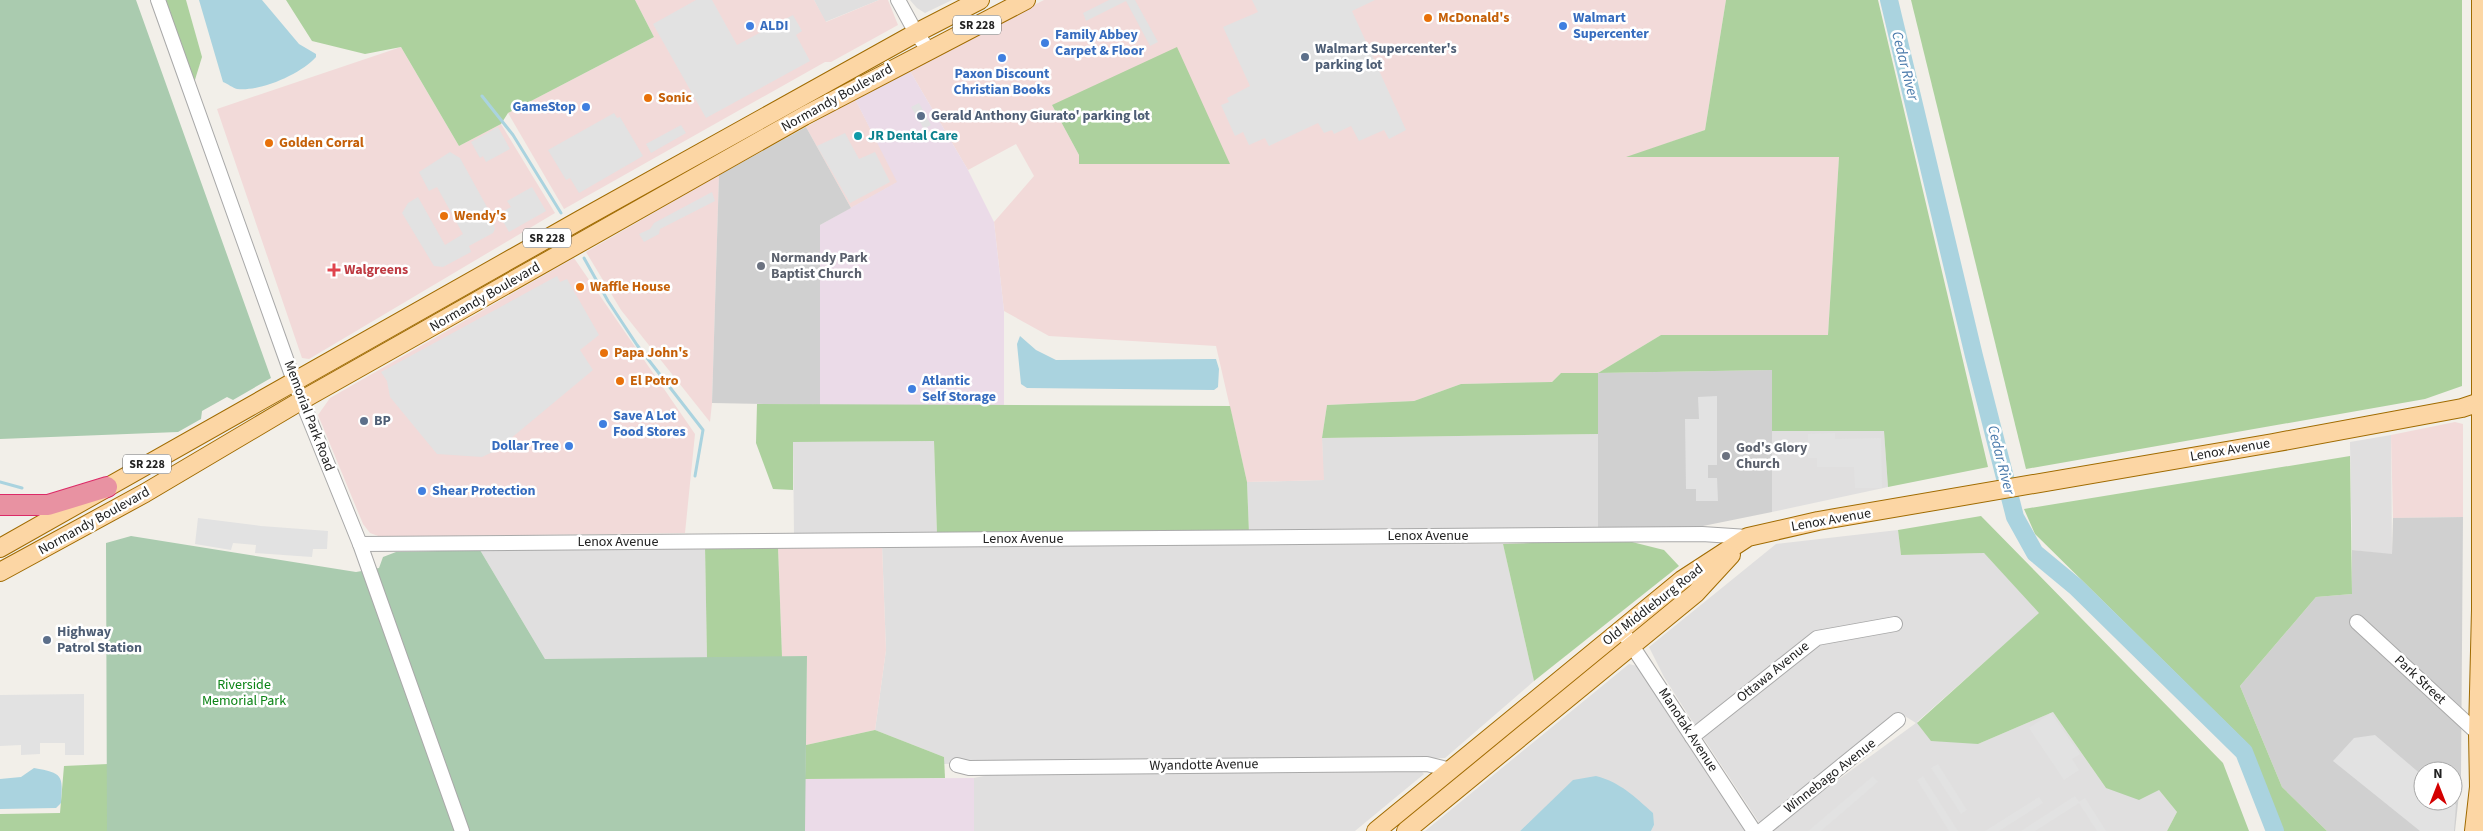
<svg xmlns="http://www.w3.org/2000/svg" width="2483" height="831" font-family="'Source Sans 3',sans-serif">
<style>
.residential{fill:#e0dfdf}
.commercial{fill:#f2dad9;fill-rule:evenodd}
.industrial{fill:#ebdbe8}
.religious{fill:#d0d0d0;fill-rule:evenodd}
.forest{fill:#add19e}
.cemetery{fill:#aacbaf}
.parking{fill:#e2e2e2}
.water{fill:#aad3df}
.lines{fill:none;stroke-linecap:round;stroke-linejoin:round}
.stream{stroke:#aad3df;stroke-width:3}
.river{stroke:#aad3df;stroke-width:18}
.minor-casing{stroke:#a9a9a9;stroke-width:16}
.major-casing{stroke:#a06b00;stroke-width:20}
.highway-casing{stroke:#dc2a67;stroke-width:22}
.minor{stroke:#fff;stroke-width:14}
.major{stroke:#fcd6a4;stroke-width:18}
.highway{stroke:#e892a2;stroke-width:20}
.food-dot{fill:#e8710a;stroke:#fff;stroke-width:2}
.shop-dot{fill:#3f7fe0;stroke:#fff;stroke-width:2}
.service-dot{fill:#5c6f8a;stroke:#fff;stroke-width:2}
.culture-dot{fill:#0f9aa8;stroke:#fff;stroke-width:2}
.worship-dot{fill:#6b7280;stroke:#fff;stroke-width:2}
.health-dot{fill:#e0444e;stroke:#fff;stroke-width:2}
.labels{text-anchor:middle;dominant-baseline:central;stroke-width:5;stroke-linejoin:round;paint-order:stroke}
.shield{fill:#fff;stroke:#646464;stroke-width:1}
.shield-label{font-size:12px;font-weight:bold;fill:#222}
.food-label{font-size:14px;font-weight:bold;fill:#c56008;stroke:#fff;text-anchor:start}
.shop-label{font-size:14px;font-weight:bold;fill:#366cbe;stroke:#fff;text-anchor:start}
.service-label{font-size:14px;font-weight:bold;fill:#4e5e75;stroke:#fff;text-anchor:start}
.street-label{font-size:14px;fill:#222;stroke:#fff}
.culture-label{font-size:14px;font-weight:bold;fill:#0d838f;stroke:#fff;text-anchor:start}
.worship-label{font-size:14px;font-weight:bold;fill:#5b616d;stroke:#fff;text-anchor:start}
.health-label{font-size:14px;font-weight:bold;fill:#be3a42;stroke:#fff;text-anchor:start}
.park-label{font-size:14px;fill:#0c8416;stroke:#fff}
.water-label{font-size:15px;font-style:italic;fill:#4a7aab;stroke:#fff}
</style>
<rect width="100%" height="100%" fill="#f2efe9"/>
<g class="residential">
<path d="M814 0H879L825 22Z"/>
<path d="M910 0H952L925 13 917 8Z"/>
<path d="M1772 431H1884L1888 487 1772 512Z"/>
<path d="M1598 434V528L1249 533 1247 482 1323 480 1322 438Z"/>
<path d="M2391 435 2392 555 2352 550 2350 442Z"/>
<path d="M934 441 937 534H794L793 442Z"/>
<path d="M1898 530 1901 555 1984 553 2040 613 1917 722 1978 744 2053 712 2106 788 2159 790 2177 812 2167 831H1768L1916 723 1900 713 1764 825 1760 824 1702 736 1817 634 1699 725 1694 724 1664 677 1649 647 1776 544Z"/>
<path d="M1503 544 1534 681 1445 758 944 764V757L875 730 886 650 882 545Z"/>
<path d="M705 546 707 658 545 659 480 550Z"/>
<path d="M1629 664 1641 667 1747 831H1651L1654 825 1573 781 1520 831H1425Z"/>
<path d="M1420 770 1424 774 1355 831H974V778L998 773Z"/>
</g>
<g class="commercial">
<path d="M635 0H814L826 22 879 0H888L898 25 831 62H825L564 209 508 113 654 37Z"/>
<path d="M1044 0H1726L1705 130 1628 157H1839L1828 335H1661L1598 373H1561L1552 382 1461 384 1414 401 1327 405 1322 438 1324 480 1247 482 1216 346 1049 336 1004 311 994 222 1034 176 1016 144 968 170 910 71 961 42ZM1052 105 1229 164H1079V155Z"/>
<path d="M401 47 459 146 501 124 555 213 309 359 302 358 217 109Z"/>
<path d="M855 99 898 182 851 208 806 127Z"/>
<path d="M719 175 712 403 710 422 621 310 586 252Z"/>
<path d="M574 258 695 434 685 533 381 537 370 533 363 524 318 415 330 398Z"/>
<path d="M2455 422 2463 424V517L2393 518 2391 435Z"/>
<path d="M882 545 886 650 875 730 806 745 807 656 782 657 778 547Z"/>
</g>
<g class="industrial">
<path d="M910 71 968 170 994 222 1004 311V406L820 405V225L897 182 855 99Z"/>
<path d="M974 778V831H805V779Z"/>
</g>
<g class="religious">
<path d="M806 127 851 208 820 225V405L712 403 719 175Z"/>
<path d="M1772 370V512L1698 527 1598 528V373Z"/>
<path d="M2463 517 2461 776 2455 831H2327L2282 787 2240 686 2316 597 2352 594V550L2392 554 2393 518ZM2423 771H2453V801H2423Z"/>
</g>
<g class="forest">
<path d="M165 0H186L202 57 194 83Z"/>
<path d="M286 0H635L654 37 508 113 501 124 459 146 401 47 365 54 312 41Z"/>
<path d="M1726 0H1878L1988 467 1888 487 1884 431H1772V370L1598 373V434L1322 438 1327 405 1414 401 1461 384 1552 382 1561 373H1598L1661 335H1828L1839 157H1626L1705 130Z"/>
<path d="M1911 0H2462V386L2425 399 2026 469Z"/>
<path d="M1177 47 1230 164H1079V155L1052 105Z"/>
<path d="M757 404 1230 406 1247 482 1249 533 937 534 934 441 793 442V490L773 489 756 443Z"/>
<path d="M2350 456 2352 594 2316 597 2240 686 2282 787 2327 831H2281L2249 745 2035 534 2024 509Z"/>
<path d="M1981 516 2223 763 2249 831H2167L2177 812 2159 790 2139 800 2106 788 2053 712 1978 744 1931 741 1917 723 2039 613 1984 553 1901 555 1898 530Z"/>
<path d="M1624 540 1664 550 1679 566 1534 681 1503 544Z"/>
<path d="M705 546 778 547 782 657 707 658Z"/>
<path d="M875 730 944 757 945 778 805 779 806 745Z"/>
<path d="M108 764 107 831H0V814L60 813 64 766Z"/>
</g>
<g class="cemetery">
<path d="M0 0H136L271 378 233 400 227 397 202 411 201 419 178 432 0 439Z"/>
<path d="M131 536 356 572 379 568 383 557 396 552 480 550 545 659 807 656 805 831H107L106 543Z"/>
</g>
<g class="parking">
<path d="M696 0H712L737 45 793 15 802 31 796 35 810 61 706 118 653 24Z"/>
<path d="M1109 0H1135L1158 42 1150 46 1126 1 1086 21 1083 13Z"/>
<path d="M1252 0H1375L1352 11 1406 130 1389 139 1384 130 1359 141 1351 126 1334 134 1332 130 1324 133 1318 123 1269 146 1265 138 1249 145 1243 132 1235 136 1221 105 1229 102 1227 98 1250 86 1223 27 1258 12Z"/>
<path d="M919 103 931 125 924 129 911 107Z"/>
<path d="M614 113 617 118 620 117 643 156 579 193 570 178 566 180 548 150Z"/>
<path d="M681 125 686 133 651 153 646 144Z"/>
<path d="M498 127 510 149 486 162 483 156 480 158 471 142Z"/>
<path d="M845 133 859 159 875 152 890 182 850 203 817 146Z"/>
<path d="M450 152 460 158 493 218 495 229 493 233 469 246 471 252 443 267 434 266 402 213 408 203 418 197 445 245 463 234 437 187 429 191 419 172Z"/>
<path d="M532 187 546 211 509 232 499 214 511 207 507 201Z"/>
<path d="M712 192 715 201 660 229 659 234 644 242 639 234 650 229 654 223Z"/>
<path d="M557 276 560 282 567 279 599 335 580 350 593 370 497 450 482 457 437 454 390 397 387 381 381 372Z"/>
<path d="M1717 396V465H1708V478H1717L1718 501H1696V489H1686L1685 419H1699L1698 397Z"/>
<path d="M1835 433V439L1881 438 1882 488H1855L1854 467H1817V458H1808V434Z"/>
<path d="M198 518 261 526 328 531 327 549H313L312 557 255 553 256 545 233 543 231 550 195 544Z"/>
<path d="M84 694V755H65V743H40V754L21 755V745L0 746V695Z"/>
<path d="M2051 713 2080 754 2072 759 2079 770 2064 780 2029 728Z"/>
<path d="M2375 735 2423 776V801H2452L2456 805 2454 831H2420L2333 761 2354 738Z"/>
<path d="M1938 764 1967 810 1961 814 1931 768Z"/>
<path d="M1873 776 1878 782 1821 831H1808Z"/>
<path d="M1923 776 1958 831H1949L1917 780Z"/>
<path d="M2075 796 2079 802 2085 798 2106 831H2097L2079 803 2035 831H2021Z"/>
<path d="M2039 797 2043 803 1999 831H1985Z"/>
</g>
<g class="water">
<path d="M199 0H262L299 44 316 54V57C301 74 260 92 237 89 233 88 228 84 223 82Z"/>
<path d="M1020 336 1036 350 1056 360 1216 359 1219 369 1218 387 1214 390 1027 388 1021 384 1017 344Z"/>
<path d="M34 768C63 773 63 775 61 803L56 808 0 809V779L21 777Z"/>
<path d="M1596 776C1620 782 1635 797 1653 813L1654 825 1651 831H1520L1573 780Z"/>
</g>
<g class="lines">
<g class="stream">
<path d="M482 96 513 135 561 213"/>
<path d="M584 258 608 301 637 345 703 430 695 476"/>
<path d="M0 482 22 488"/>
</g>
<path class="river" d="M1889 0 1974 356 2015 517 2035 553 2076 587 2244 752 2275 831"/>
<g class="minor-casing">
<g id="minor">
<path d="M158 0 294 381 360 544 462 831"/>
<path d="M898 0 916 33 928 49"/>
<path d="M360 544 1702 534 1748 537"/>
<path d="M2357 622 2483 738"/>
<path d="M1621 629 1754 831"/>
<path d="M1692 737 1817 638 1895 624"/>
<path d="M957 765 969 768 1427 764 1451 770"/>
<path d="M1761 831 1898 720"/>
</g>
</g>
<g class="major-casing">
<g id="major">
<path d="M0 548 580 220 916 33 980 0"/>
<path d="M0 572 145 493 302 400 804 116 1026 0"/>
<path d="M1376 831 1682 580 1748 537 1818 521 2273 443 2462 408 2483 401"/>
<path d="M1406 831 1696 593 1731 555"/>
<path d="M2474 831 2479 787 2478 733 2481 610V0"/>
</g>
</g>
<g class="highway-casing">
<path id="highway" d="M0 505H48L107 487"/>
</g>
<use href="#minor" class="minor"/>
<use href="#major" class="major"/>
<use href="#highway" class="highway"/>
</g>
<g class="food-dot">
<circle cx="1428" cy="18" r="5"/>
<circle cx="648" cy="98" r="5"/>
<circle cx="269" cy="143" r="5"/>
<circle cx="444" cy="216" r="5"/>
<circle cx="580" cy="287" r="5"/>
<circle cx="604" cy="353" r="5"/>
<circle cx="620" cy="381" r="5"/>
</g>
<g class="shop-dot">
<circle cx="750" cy="26" r="5"/>
<circle cx="1563" cy="26" r="5"/>
<circle cx="1045" cy="43" r="5"/>
<circle cx="1002" cy="58" r="5"/>
<circle cx="586" cy="107" r="5"/>
<circle cx="912" cy="389" r="5"/>
<circle cx="603" cy="424" r="5"/>
<circle cx="569" cy="446" r="5"/>
<circle cx="422" cy="491" r="5"/>
</g>
<g class="service-dot">
<circle cx="1305" cy="57" r="5"/>
<circle cx="921" cy="116" r="5"/>
<circle cx="364" cy="421" r="5"/>
<circle cx="47" cy="640" r="5"/>
</g>
<circle class="culture-dot" cx="858" cy="136" r="5"/>
<g class="worship-dot">
<circle cx="761" cy="266" r="5"/>
<circle cx="1726" cy="456" r="5"/>
</g>
<path class="health-dot" d="M331.5 262.5h5v5h5v5h-5v5h-5v-5h-5v-5h5z"/>
<g class="labels">
<g class="shield">
<rect x="953" y="15.5" width="48" height="19" rx="4"/>
<rect x="523" y="228.5" width="48" height="19" rx="4"/>
<rect x="123" y="454.5" width="48" height="19" rx="4"/>
</g>
<g class="shield-label">
<text x="977" y="25">SR 228</text>
<text x="547" y="238">SR 228</text>
<text x="147" y="464">SR 228</text>
</g>
<g class="food-label">
<text x="1438" y="18">McDonald's</text>
<text x="658" y="98">Sonic</text>
<text x="279" y="143">Golden Corral</text>
<text x="454" y="216">Wendy's</text>
<text x="590" y="287">Waffle House</text>
<text x="614" y="353">Papa John's</text>
<text x="630" y="381">El Potro</text>
</g>
<g class="shop-label">
<text x="1573" y="18">Walmart<tspan x="1573" dy="16">Supercenter</tspan></text>
<text x="760" y="26">ALDI</text>
<text x="1055" y="35">Family Abbey<tspan x="1055" dy="16">Carpet &amp; Floor</tspan></text>
<text x="1002" y="74" text-anchor="middle">Paxon Discount<tspan x="1002" dy="16">Christian Books</tspan></text>
<text x="576" y="107" text-anchor="end">GameStop</text>
<text x="922" y="381">Atlantic<tspan x="922" dy="16">Self Storage</tspan></text>
<text x="613" y="416">Save A Lot<tspan x="613" dy="16">Food Stores</tspan></text>
<text x="559" y="446" text-anchor="end">Dollar Tree</text>
<text x="432" y="491">Shear Protection</text>
</g>
<g class="service-label">
<text x="1315" y="49">Walmart Supercenter's<tspan x="1315" dy="16">parking lot</tspan></text>
<text x="931" y="116">Gerald Anthony Giurato' parking lot</text>
<text x="374" y="421">BP</text>
<text x="57" y="632">Highway<tspan x="57" dy="16">Patrol Station</tspan></text>
</g>
<g class="street-label">
<text transform="translate(837 98) rotate(-29)">Normandy Boulevard</text>
<text transform="translate(485 297) rotate(-30)">Normandy Boulevard</text>
<text transform="translate(309 416) rotate(69)">Memorial Park Road</text>
<text transform="translate(2230 450) rotate(-10)">Lenox Avenue</text>
<text transform="translate(1831 520) rotate(-10)">Lenox Avenue</text>
<text transform="translate(94 521) rotate(-29)">Normandy Boulevard</text>
<text x="1428" y="536">Lenox Avenue</text>
<text x="1023" y="539">Lenox Avenue</text>
<text x="618" y="542">Lenox Avenue</text>
<text transform="translate(1653 605) rotate(-38)">Old Middleburg Road</text>
<text transform="translate(1773 672) rotate(-39)">Ottawa Avenue</text>
<text transform="translate(2420 680) rotate(43)">Park Street</text>
<text transform="translate(1688 730) rotate(57)">Manotak Avenue</text>
<text transform="translate(1204 765) rotate(-1)">Wyandotte Avenue</text>
<text transform="translate(1830 776) rotate(-38)">Winnebago Avenue</text>
</g>
<g class="culture-label">
<text x="868" y="136">JR Dental Care</text>
</g>
<g class="worship-label">
<text x="771" y="258">Normandy Park<tspan x="771" dy="16">Baptist Church</tspan></text>
<text x="1736" y="448">God's Glory<tspan x="1736" dy="16">Church</tspan></text>
</g>
<g class="health-label">
<text x="344" y="270">Walgreens</text>
</g>
<g class="park-label">
<text x="244" y="685">Riverside<tspan x="244" dy="16">Memorial Park</tspan></text>
</g>
<g class="water-label">
<text transform="translate(1905 66) rotate(76)">Cedar River</text>
<text transform="translate(2001 460) rotate(76)">Cedar River</text>
</g>
</g>
<g transform="translate(2438 786)"><circle r="24" fill="#ffffff" stroke="#a7a7a7"/>
<path d="M0-4L9 19L0 12L-9 19Z" fill="#d40000"/>
<text y="-8" font-size="14" font-weight="bold" text-anchor="middle" fill="#222222">N</text>
</g>
</svg>
